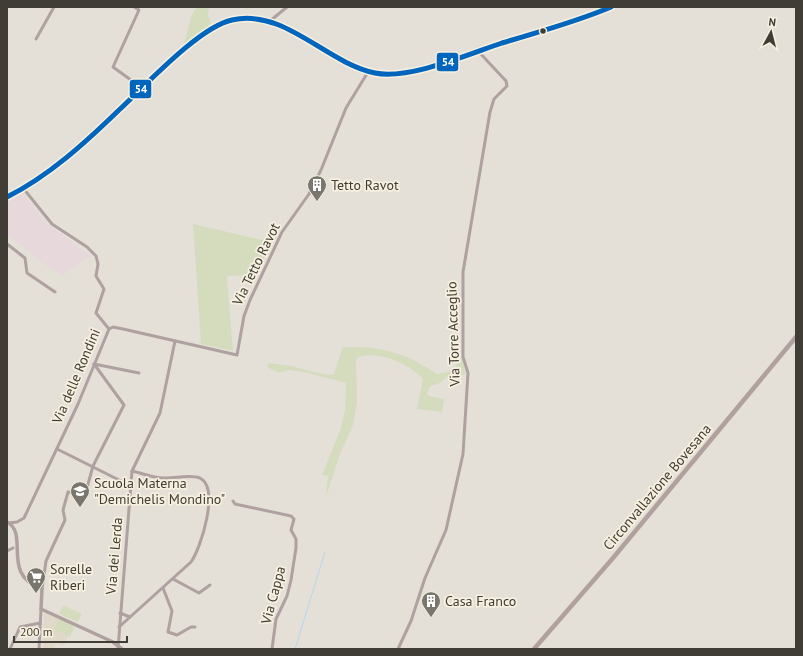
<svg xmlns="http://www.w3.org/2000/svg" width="803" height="656" font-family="'PT Sans',sans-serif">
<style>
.industrial{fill:#e6d8db}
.built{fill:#e0d8c8}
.green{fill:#d5dcbe}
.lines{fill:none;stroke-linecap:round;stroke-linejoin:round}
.stream{stroke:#b4d8e9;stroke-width:1}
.minor{stroke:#afa1a0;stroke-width:3}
.tertiary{stroke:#afa1a0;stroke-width:3.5}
.primary{stroke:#b0a19f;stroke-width:4.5}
.bus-1-casing{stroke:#f7f0df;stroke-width:8}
.bus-1{stroke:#0065bd;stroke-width:5}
.bus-dot{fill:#403d36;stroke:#f7f0df;stroke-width:1.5}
.labels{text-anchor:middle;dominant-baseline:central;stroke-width:3.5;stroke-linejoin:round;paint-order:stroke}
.poi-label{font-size:14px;fill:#403d36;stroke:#f7f0df;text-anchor:start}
.street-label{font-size:14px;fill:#403d36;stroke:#f7f0df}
.line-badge{stroke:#f7f0df;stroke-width:1.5}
.badge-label{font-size:11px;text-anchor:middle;font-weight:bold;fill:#fff}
</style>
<rect width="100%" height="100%" fill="#e4e0d8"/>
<path class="industrial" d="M22 193 48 225 91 256 71 268 63 276 44 264 7 234V201Z"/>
<path class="built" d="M44 613 58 618 54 630 68 636 64 646 56 643 53 649H43Z"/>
<g class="green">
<path d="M197 7H209L208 15 211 23 183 48 192 14Z"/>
<path d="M193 224 271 242 256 275 227 276 233 351 201 344Z"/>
<path d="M345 347C383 346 406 353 437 374L452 371 462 357 466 374 447 377 438 384 430 386 427 394 429 396 444 399 442 412 417 409 423 379C410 364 379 350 358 357L356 360 357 403 353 425 340 454 326 497 328 476 322 475 341 428 345 410 346 383 304 372 289 370 279 373 267 367 269 363 291 366 318 373 332 375 334 374 342 349Z"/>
<path d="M63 605 82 614 78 622 59 614Z"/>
<path d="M58 618 72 623 74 628 70 637 54 630Z"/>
</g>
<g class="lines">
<path class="stream" d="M295 649 325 552"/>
<g class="minor">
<path d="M134 7 139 10 113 67 142 88"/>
<path d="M270 21 287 7"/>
<path d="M36 39 54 7"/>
<path d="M23 188 52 224 87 247 96 256 98 264 96 276 104 289 96 313 109 329"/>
<path d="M7 244 25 258 27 273 55 292"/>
<path d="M109 329 113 327 123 329 237 355 244 316 250 300 282 232 309 194 321 170 346 108 368 72"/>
<path d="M94 364 139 373"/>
<path d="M57 449 131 486"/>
<path d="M233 501 235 504 291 516 294 519 291 530 296 539V548L291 580 287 596 276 619 272 649"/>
<path d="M9 523 17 522 24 518 78 404 109 329"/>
<path d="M7 551 13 548"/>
<path d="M173 579 199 593 210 585"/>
<path d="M163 588 172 611 168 632 177 635 191 627H195"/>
<path d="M42 589 46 561 65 520 63 510 68 492 85 495 93 466 124 405 94 364"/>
<path d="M120 613 130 617"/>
<path d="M119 627 191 562C201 548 220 488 200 478 189 474 174 479 163 478 153 478 142 473 132 471"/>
<path d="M10 649 20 627 40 623"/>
<path d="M39 649 41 609"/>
<path d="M118 649 132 471 160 413 175 341"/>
<path d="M398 649 411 621 425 578 446 530 463 454 468 373 463 357V272L490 112 494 99 507 86 506 81 478 51"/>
</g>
<g class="tertiary">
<path d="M7 197C49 176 86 142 119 110 145 86 199 27 232 20 285 8 326 63 375 73 409 80 469 54 502 43 538 32 576 22 611 7"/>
<path d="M7 522C30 534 0 575 42 589L41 609 113 642 122 649"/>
</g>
<path class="primary" d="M534 649 613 558 796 337"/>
<g class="bus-1-casing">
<path id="bus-1" d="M7 197C49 176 86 142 119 110 145 86 199 27 232 20 285 8 326 63 375 73 409 80 469 54 502 43 538 32 576 22 611 7"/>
</g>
<use href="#bus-1" class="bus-1"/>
</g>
<defs>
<g id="building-pin" transform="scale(1)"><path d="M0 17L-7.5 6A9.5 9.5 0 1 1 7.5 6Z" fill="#79766f" stroke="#f7f0df"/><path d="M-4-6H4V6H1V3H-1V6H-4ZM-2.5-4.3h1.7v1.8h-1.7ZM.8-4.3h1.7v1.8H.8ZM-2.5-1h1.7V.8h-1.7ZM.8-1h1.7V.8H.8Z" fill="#fff"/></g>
<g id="school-pin" transform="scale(1)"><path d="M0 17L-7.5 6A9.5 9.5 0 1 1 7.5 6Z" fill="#79766f" stroke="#f7f0df"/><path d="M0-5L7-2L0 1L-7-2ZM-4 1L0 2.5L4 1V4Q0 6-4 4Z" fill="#fff"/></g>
<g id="supermarket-pin" transform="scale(1)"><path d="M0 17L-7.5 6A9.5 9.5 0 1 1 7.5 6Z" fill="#79766f" stroke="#f7f0df"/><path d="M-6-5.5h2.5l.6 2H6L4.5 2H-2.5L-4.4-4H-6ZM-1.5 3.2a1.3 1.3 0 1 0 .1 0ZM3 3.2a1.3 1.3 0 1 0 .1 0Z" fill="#fff"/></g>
</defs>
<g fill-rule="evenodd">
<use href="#building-pin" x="317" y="185"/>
<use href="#school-pin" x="80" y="491"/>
<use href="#supermarket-pin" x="36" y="577"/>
<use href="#building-pin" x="431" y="601"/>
</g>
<circle class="bus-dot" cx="543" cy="31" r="3.5"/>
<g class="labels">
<g class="poi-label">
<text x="331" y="185">Tetto Ravot</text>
<text x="94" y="483">Scuola Materna<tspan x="94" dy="16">"Demichelis Mondino"</tspan></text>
<text x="50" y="569">Sorelle<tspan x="50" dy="16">Riberi</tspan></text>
<text x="445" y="601">Casa Franco</text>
</g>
<g class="street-label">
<text transform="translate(256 264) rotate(-64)">Via Tetto Ravot</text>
<text transform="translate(453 334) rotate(-92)">Via Torre Acceglio</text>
<text transform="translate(76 376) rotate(-67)">Via delle Rondini</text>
<text transform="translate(657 487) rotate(-50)">Circonvallazione Bovesana</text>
<text transform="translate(114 556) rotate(-85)">Via dei Lerda</text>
<text transform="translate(273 595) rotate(-75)">Via Cappa</text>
</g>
</g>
<g class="line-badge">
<rect x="436" y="52" width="23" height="20" rx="4" fill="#0065bd"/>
<rect x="129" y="79" width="23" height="20" rx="4" fill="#0065bd"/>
</g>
<g class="badge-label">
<text x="448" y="66">54</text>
<text x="141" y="93">54</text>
</g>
<rect width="803" height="656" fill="none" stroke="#403d36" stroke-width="16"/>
<g transform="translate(771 32) rotate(7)" stroke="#f7f0df" stroke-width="3" paint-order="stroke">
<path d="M0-3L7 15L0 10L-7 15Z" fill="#403d36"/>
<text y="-6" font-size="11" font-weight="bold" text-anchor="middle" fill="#403d36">N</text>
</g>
<path d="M14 636v6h113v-6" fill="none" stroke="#403d36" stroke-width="2"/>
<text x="20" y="636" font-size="12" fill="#403d36" stroke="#f7f0df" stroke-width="3" paint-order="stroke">200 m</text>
</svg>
